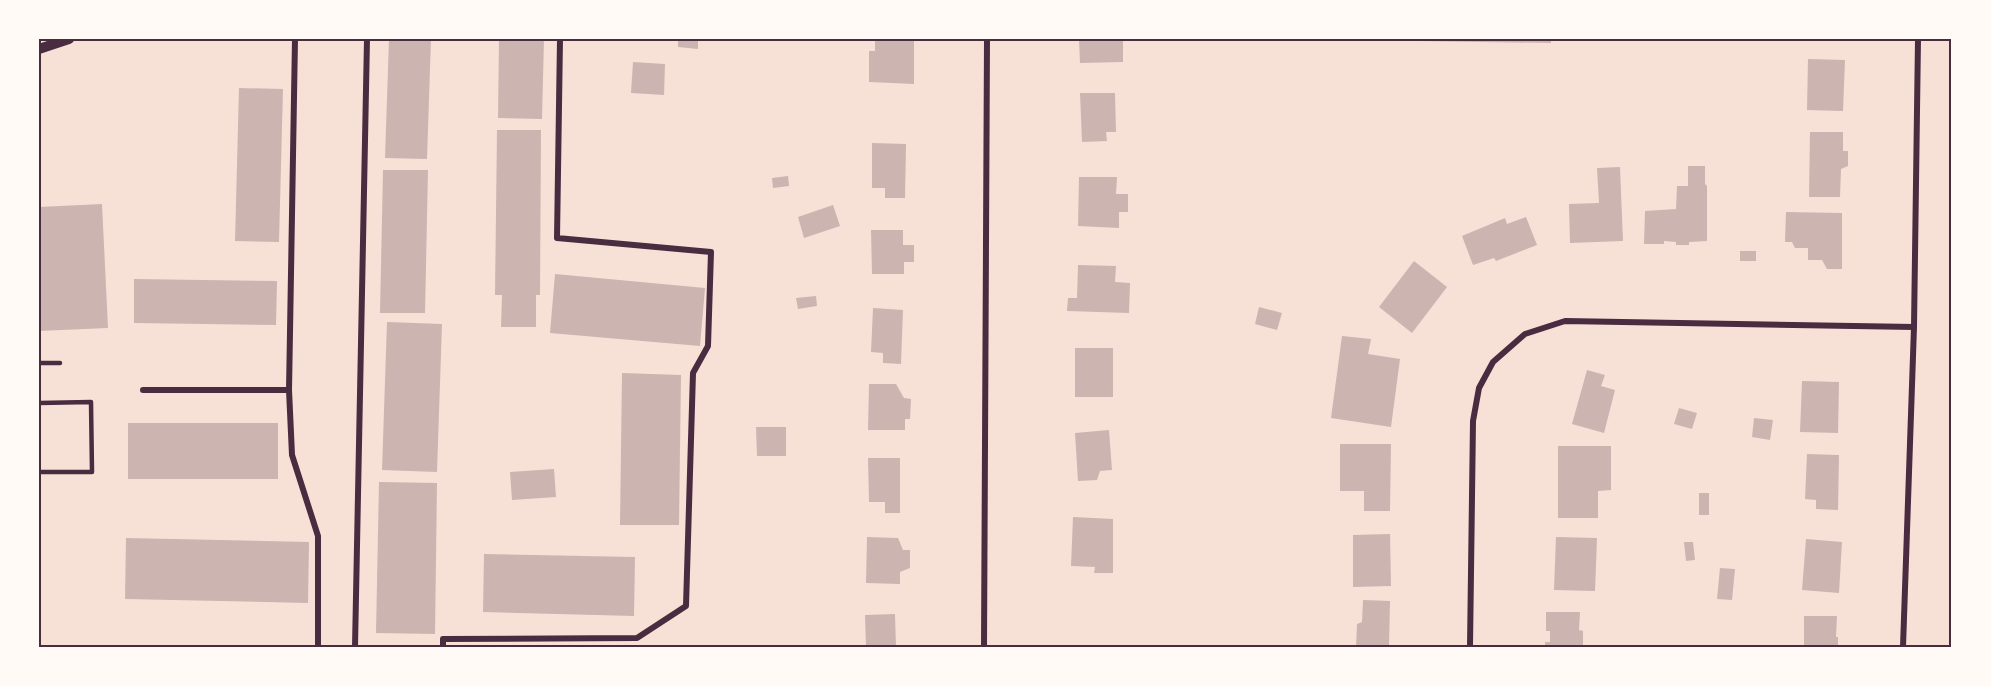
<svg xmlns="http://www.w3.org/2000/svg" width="1991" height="686" font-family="'Source Serif 4',serif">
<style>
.building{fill:#ccb4b1}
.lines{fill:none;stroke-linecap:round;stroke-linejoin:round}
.service{stroke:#4a2c40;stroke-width:4.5}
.minor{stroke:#4a2c40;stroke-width:6}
.tertiary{stroke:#4a2c40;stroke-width:10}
.neatline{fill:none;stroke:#4a2c40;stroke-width:2}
</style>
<rect width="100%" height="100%" fill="#f7e1d7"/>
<g class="building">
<path d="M389 39H431L427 159 385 158Z"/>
<path d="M499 39H544L542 119 498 118Z"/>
<path d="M678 39H698V49L678 47Z"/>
<path d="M1079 39H1123V62L1080 63Z"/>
<path d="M1416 39H1551V43L1416 41Z"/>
<path d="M875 40 914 41V84L869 82V51H875Z"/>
<path d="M1808 59 1845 60 1843 111 1807 110Z"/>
<path d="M633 62 665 64 664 95 631 93Z"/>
<path d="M239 88 283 89 279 242 235 241Z"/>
<path d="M1080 93H1115L1116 132H1106L1107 141 1082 142Z"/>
<path d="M497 130H541L540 295H536V327H501L502 295H495Z"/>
<path d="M1810 132H1843V151H1848V166L1841 169 1840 197H1809Z"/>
<path d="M872 143 906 144 905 198H885V188H872Z"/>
<path d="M1688 166H1705V184L1707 186V241L1689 242V245H1676V242L1664 241V244H1644L1645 211 1676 209 1677 186H1688Z"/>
<path d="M1620 167 1623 241 1570 243 1569 204 1599 203 1597 168Z"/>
<path d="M383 170H428L425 313H380Z"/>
<path d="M788 176 789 186 773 188 772 178Z"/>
<path d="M1079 177H1117L1116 194H1128V212H1119V228L1078 226Z"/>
<path d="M102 204 108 328 39 331V207Z"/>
<path d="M833 205 840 226 804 238 798 217Z"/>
<path d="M1786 212 1842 213V269H1827L1822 260H1808V248H1795L1792 242H1785Z"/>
<path d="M1526 217 1537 245 1496 261 1494 258 1473 265 1462 236 1505 218 1507 224Z"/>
<path d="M871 230H903V245H914V262H904V274H872Z"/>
<rect x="1740" y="251" width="16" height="10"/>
<path d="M1414 261 1447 287 1412 333 1379 307Z"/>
<path d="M1078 265 1116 266 1115 282 1130 283 1129 313 1067 311 1068 298H1077Z"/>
<path d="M555 274 705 288 700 346 550 333Z"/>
<path d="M134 279 277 281 276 325 134 323Z"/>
<path d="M816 296 817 306 798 309 796 298Z"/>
<path d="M1259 307 1282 313 1277 330 1255 324Z"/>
<path d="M873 308 903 310 901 364 883 363V353L871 352Z"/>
<path d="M387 322 442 324 437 472 382 470Z"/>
<path d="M1342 336 1371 339 1368 354 1400 359 1391 427 1331 418Z"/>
<rect x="1075" y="348" width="38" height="49"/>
<path d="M1587 370 1605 375 1601 386 1615 390 1604 433 1572 424Z"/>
<path d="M622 373 681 375 679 525H620Z"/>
<path d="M1802 381 1839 382 1838 433 1800 432Z"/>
<path d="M869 384H896L904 398 911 399 910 419H905V430H868Z"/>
<path d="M1679 408 1697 413 1692 429 1674 424Z"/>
<path d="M1754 418 1773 420 1770 440 1752 437Z"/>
<rect x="128" y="423" width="150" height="56"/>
<path d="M756 427H786V456H757Z"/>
<path d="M1109 430 1112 470 1100 471 1097 480 1078 481 1075 433Z"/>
<path d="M1340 444H1391L1390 511H1364V491H1340Z"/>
<path d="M1558 446H1611V490L1598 491V518H1558Z"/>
<path d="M1807 454 1839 455 1838 510 1816 509V500L1805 499Z"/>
<path d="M868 458H900V513H885V502H869Z"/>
<path d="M554 469 556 497 512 500 510 472Z"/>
<path d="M379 482 437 483 435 634 376 633Z"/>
<rect x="1699" y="493" width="10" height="22"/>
<path d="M1073 517 1113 519V573H1094L1095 567 1071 566Z"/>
<path d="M1390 534 1391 586 1353 587V535Z"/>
<path d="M867 537 898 538 903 550H910V568L900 572V584L866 583Z"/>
<path d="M1556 537 1597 538 1595 591 1554 590Z"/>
<path d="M126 538 309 542 308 603 125 599Z"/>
<path d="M1806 539 1842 542 1839 593 1802 590Z"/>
<path d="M1684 542H1693L1695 560 1686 561Z"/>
<path d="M484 554 635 557 634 616 483 612Z"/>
<path d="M1720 568 1735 569 1732 600 1717 599Z"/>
<path d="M1363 600 1390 601 1389 647H1356L1357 624 1362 622Z"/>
<path d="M1546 612H1580L1579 630 1583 631V647H1545V642H1550V631H1546Z"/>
<path d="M895 614 896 647H866L865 615Z"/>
<path d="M1804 616H1837L1836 637H1838V647H1804Z"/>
</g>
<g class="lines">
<g class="service">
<path d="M39 363H60"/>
<path d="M39 403 91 402 92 472H39"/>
</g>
<g class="minor">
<path d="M295 39 289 390 292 455 318 536V647"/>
<path d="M143 390H289"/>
<path d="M355 647 367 39"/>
<path d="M443 647V639L637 638 686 606 693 373 708 346 711 252 557 238 560 39"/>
<path d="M984 647 987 39"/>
<path d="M1470 647 1473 421 1479 388 1493 362 1525 334 1565 321 1914 327"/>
<path d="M1903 647 1914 327 1918 39"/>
</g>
<path class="tertiary" d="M39 49 69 39"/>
</g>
<rect width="1991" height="686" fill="none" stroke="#fffaf5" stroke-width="81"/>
<rect x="40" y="40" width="1910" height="606" class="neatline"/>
</svg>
